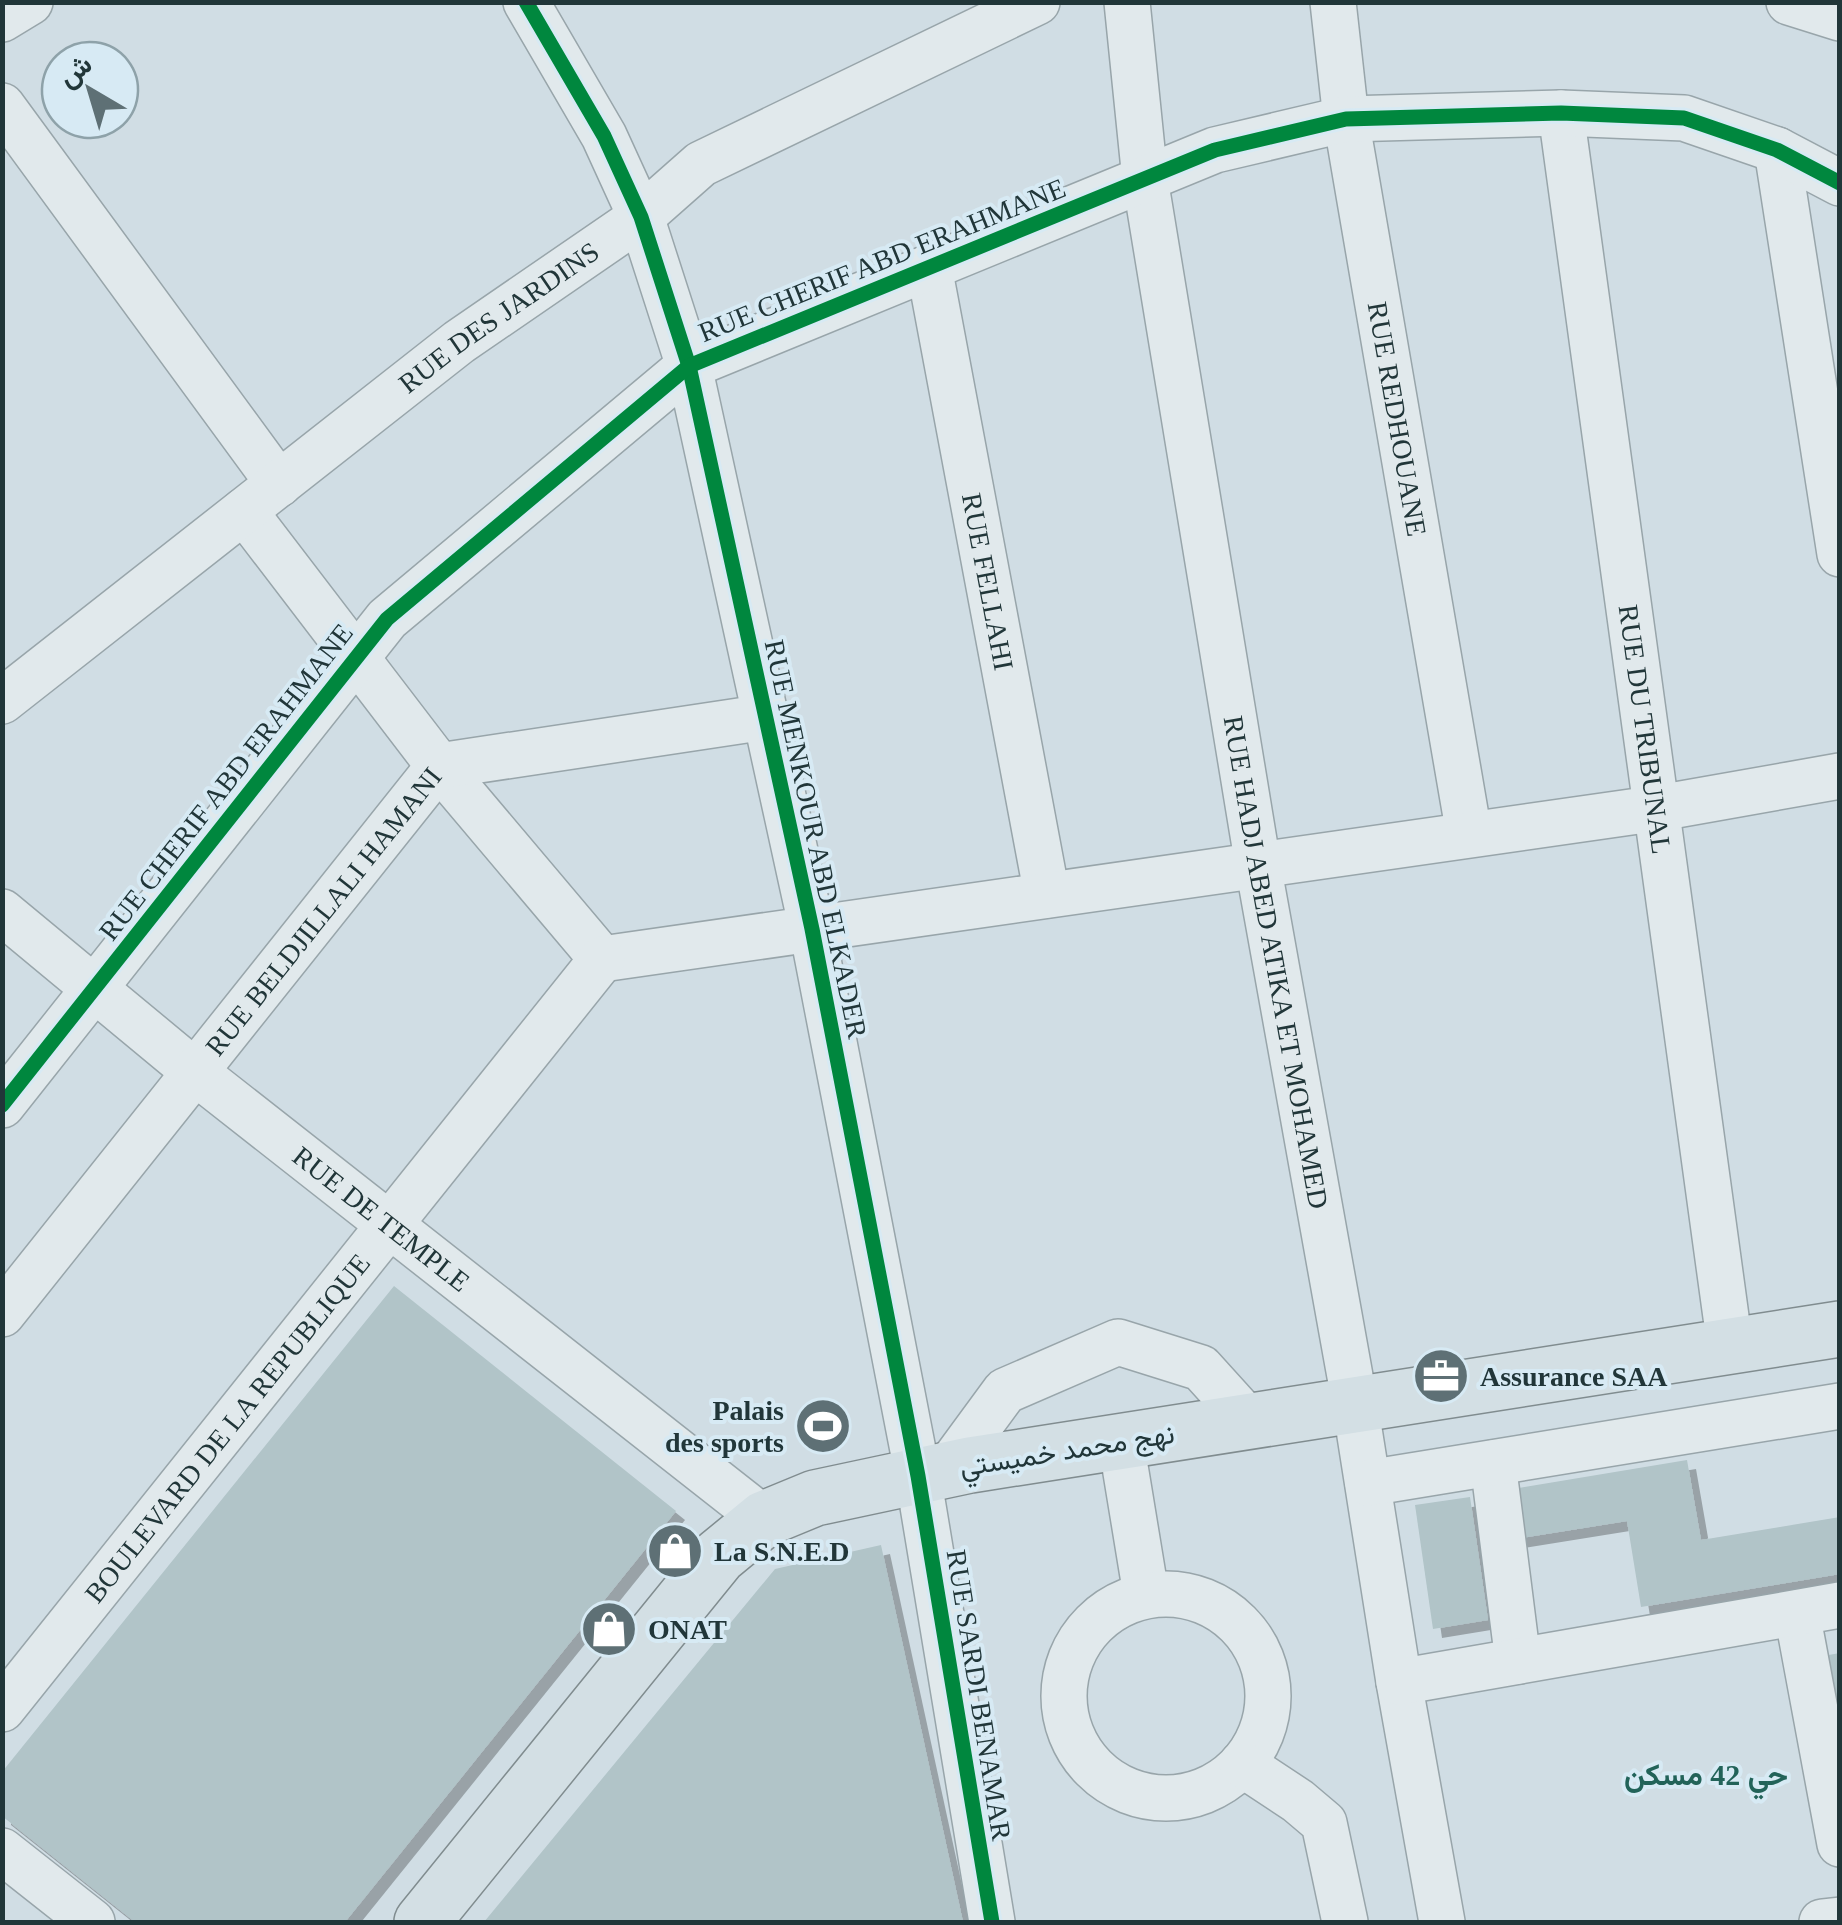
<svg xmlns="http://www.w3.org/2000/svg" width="1842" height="1925" font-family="'Times New Roman',Vazirmatn,serif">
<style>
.building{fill:#b1c4c8;filter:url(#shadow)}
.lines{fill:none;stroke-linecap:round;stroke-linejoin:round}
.minor-casing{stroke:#98a5aa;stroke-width:48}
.major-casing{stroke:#808c8f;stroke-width:58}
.minor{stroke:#e1e9ec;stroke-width:45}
.major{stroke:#d3dfe4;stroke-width:55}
.cycleway-casing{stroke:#d7eaf4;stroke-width:21}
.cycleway{stroke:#00873e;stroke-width:15}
.labels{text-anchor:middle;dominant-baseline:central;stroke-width:8;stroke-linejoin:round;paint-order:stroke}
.street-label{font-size:28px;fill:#213639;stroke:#d7eaf4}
.poi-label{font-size:28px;font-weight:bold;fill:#213639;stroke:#d7eaf4;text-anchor:start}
.neighbourhood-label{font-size:30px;font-weight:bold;fill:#226359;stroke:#d7eaf4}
</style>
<defs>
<filter id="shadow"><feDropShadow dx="9" dy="9" stdDeviation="0" flood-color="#0004"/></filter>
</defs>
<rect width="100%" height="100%" fill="#d0dde4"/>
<g class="building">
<path d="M394 1286 676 1511 345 1922H135L2 1816V1772Z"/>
<path d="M1687 1460 1701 1540 1840 1517V1574L1641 1607 1627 1521 1515 1539 1507 1490Z"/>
<path d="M1470 1497 1488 1620 1433 1629 1415 1505Z"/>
<path d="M881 1545 963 1922H484L775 1569Z"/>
<path d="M1840 1653V1711L1826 1714 1817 1657Z"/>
</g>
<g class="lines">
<g class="minor-casing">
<g id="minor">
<path d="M526 2 604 136 641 217 689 366 812 929 918 1476 992 1922"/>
<path id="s1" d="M1127 2 1145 179 1258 865 1355 1404 1399 1682 1442 1922"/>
<path id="s2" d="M1333 2 1346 119 1469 834"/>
<path d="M1789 2 1840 18"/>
<path d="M2 19 30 2"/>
<path d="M2 106 279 484"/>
<path id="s3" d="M1561 113 1730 1346"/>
<path d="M1777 150 1840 554"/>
<path id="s4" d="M929 267 1047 895"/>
<path d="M244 511 439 766 602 959"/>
<path id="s5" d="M2 701 459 342 641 217 701 164 1037 2"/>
<path id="s6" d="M2 912 195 1072 764 1519"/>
<path d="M602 959 1659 808 1840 776"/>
<path d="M2 1105 387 619 689 366 1215 150 1346 119 1561 113 1684 118 1777 150 1840 183"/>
<path id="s7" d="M2 1314 439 766 766 717"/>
<path d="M1121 1442 1146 1594"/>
<path d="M1493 1463 1518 1661"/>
<path d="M947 1470 1005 1391 1118 1342 1201 1368 1249 1421"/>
<path d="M1368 1483 1840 1406"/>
<circle cx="1166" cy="1696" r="102"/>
<path d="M1797 1613 1840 1844"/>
<path d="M1399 1682 1840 1605"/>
<path id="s8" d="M2 1709 602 959"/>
<path d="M1242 1764 1298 1801 1324 1823 1345 1922"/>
<path d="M2 1851 92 1922"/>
<path d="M1822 1922 1840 1920"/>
</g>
</g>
<g class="major-casing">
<path id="major" d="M422 1922 719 1556 764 1519 815 1498 970 1465 1840 1329"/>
</g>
<use href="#minor" class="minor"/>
<use href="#major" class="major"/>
<g class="cycleway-casing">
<g id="cycleway">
<path d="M526 2 604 136 641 217 689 366 812 929 918 1476 992 1922"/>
<path d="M2 1105 387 619 689 366 1215 150 1346 119 1561 113 1684 118 1777 150 1840 183"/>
</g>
</g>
<use href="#cycleway" class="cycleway"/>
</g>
<defs>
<g id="office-disc" transform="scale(2.875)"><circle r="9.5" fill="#5e7075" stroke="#d7eaf4"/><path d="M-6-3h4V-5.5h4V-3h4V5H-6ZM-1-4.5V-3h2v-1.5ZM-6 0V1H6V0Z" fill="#fff"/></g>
<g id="stadium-disc" transform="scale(2.875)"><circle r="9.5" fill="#5e7075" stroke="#d7eaf4"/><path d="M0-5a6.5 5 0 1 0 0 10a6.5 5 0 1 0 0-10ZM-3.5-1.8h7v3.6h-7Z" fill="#fff"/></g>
<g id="shop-disc" transform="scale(2.875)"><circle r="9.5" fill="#5e7075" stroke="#d7eaf4"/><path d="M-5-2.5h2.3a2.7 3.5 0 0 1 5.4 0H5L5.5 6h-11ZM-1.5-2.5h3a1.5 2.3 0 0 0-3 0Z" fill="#fff"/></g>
</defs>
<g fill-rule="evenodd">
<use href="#office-disc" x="1441" y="1376"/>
<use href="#stadium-disc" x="823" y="1426"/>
<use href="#shop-disc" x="675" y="1551"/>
<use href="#shop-disc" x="609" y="1629"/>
</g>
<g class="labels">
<g class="street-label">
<text transform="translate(882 260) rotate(-22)">RUE CHERIF ABD ERAHMANE</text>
<text stroke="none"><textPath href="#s5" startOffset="628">RUE DES JARDINS</textPath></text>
<text stroke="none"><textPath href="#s2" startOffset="422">RUE REDHOUANE</textPath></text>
<text stroke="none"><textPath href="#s4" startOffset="320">RUE FELLAHI</textPath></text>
<text stroke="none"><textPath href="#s3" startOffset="622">RUE DU TRIBUNAL</textPath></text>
<text transform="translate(226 782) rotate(-52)">RUE CHERIF ABD ERAHMANE</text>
<text transform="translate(816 839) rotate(78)">RUE MENKOUR ABD ELKADER</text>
<text stroke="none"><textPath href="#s7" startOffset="515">RUE BELDJILLALI HAMANI</textPath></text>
<text stroke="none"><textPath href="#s1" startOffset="972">RUE HADJ ABED ATIKA ET MOHAMED</textPath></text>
<text stroke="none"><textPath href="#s6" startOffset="488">RUE DE TEMPLE</textPath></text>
<text stroke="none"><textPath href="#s8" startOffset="360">BOULEVARD DE LA REPUBLIQUE</textPath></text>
<text transform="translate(1067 1450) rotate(-9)">نهج محمد خميستي</text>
<text transform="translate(979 1695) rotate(81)">RUE SARDI BENAMAR</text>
</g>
<g class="poi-label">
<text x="1480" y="1376">Assurance SAA</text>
<text x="784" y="1410" text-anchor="end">Palais<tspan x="784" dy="32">des sports</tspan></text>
<text x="714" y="1551">La S.N.E.D</text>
<text x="648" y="1629">ONAT</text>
</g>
<g class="neighbourhood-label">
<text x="1706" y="1774">حي 42 مسكن</text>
</g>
</g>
<rect width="1842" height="1925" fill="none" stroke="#213639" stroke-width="10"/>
<g transform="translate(90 90) rotate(322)"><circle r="48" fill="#d7eaf4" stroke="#8ea2a9" stroke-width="2.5"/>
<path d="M0-8L18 38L0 25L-18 38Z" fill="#5e7075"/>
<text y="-15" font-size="28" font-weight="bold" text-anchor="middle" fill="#213639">ش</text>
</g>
</svg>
